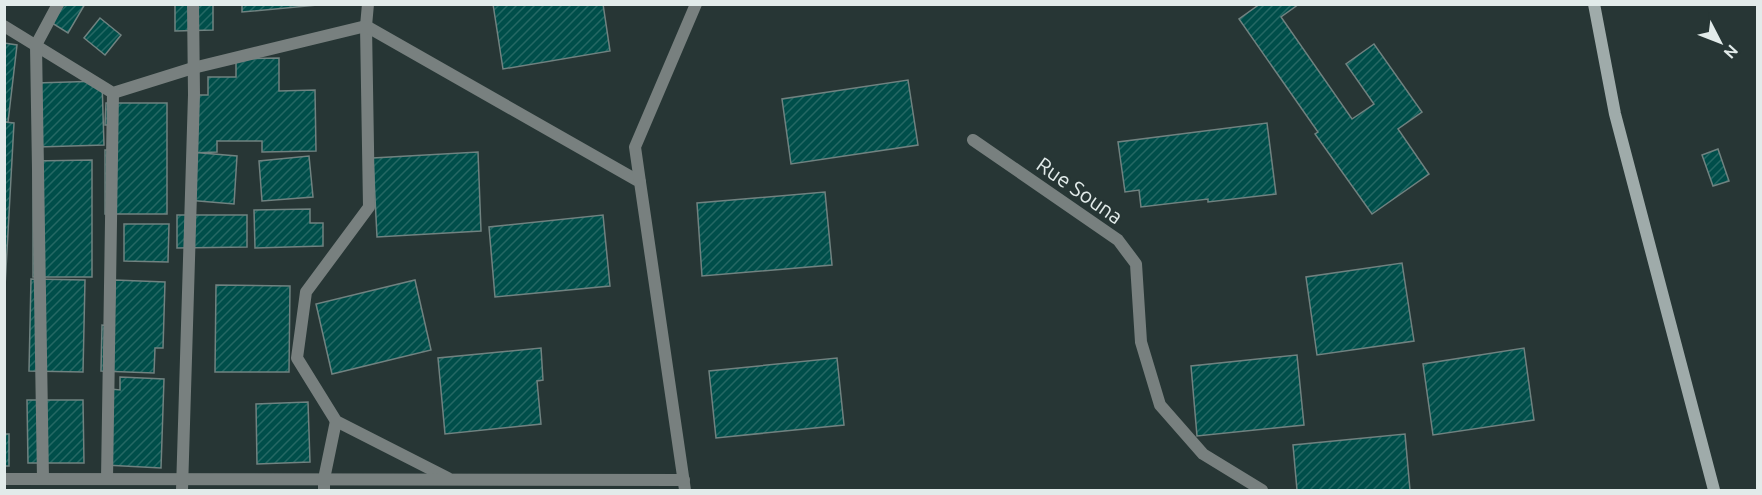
<svg xmlns="http://www.w3.org/2000/svg" width="1762" height="495" font-family="Ubuntu,sans-serif">
<style>
.building{fill:url(#building-hatch);stroke:#708280;stroke-width:1.5}
.lines{fill:none;stroke-linecap:round;stroke-linejoin:round}
.street{stroke:#78807f;stroke-width:12}
.secondary{stroke:#9fabaa;stroke-width:12}
.labels{text-anchor:middle;dominant-baseline:central;stroke-width:4.5;stroke-linejoin:round;paint-order:stroke}
.street-label{font-size:21px;fill:#e2ebea;stroke:#273635}
</style>
<defs>
<pattern id="building-hatch" width="6" height="6" patternUnits="userSpaceOnUse" patternTransform="scale(1.5)"><rect width="6" height="6" fill="#004e4a"/><path d="M-1 1l2-2M0 6l6-6M5 7l2-2" fill="none" stroke="#256864"/></pattern>
</defs>
<rect width="100%" height="100%" fill="#273635"/>
<g class="building">
<path d="M64 4H85L68 33 52 23Z"/>
<path d="M175 4H213V30L175 31Z"/>
<path d="M242 4H328L242 12Z"/>
<path d="M493 4H603L610 51 503 69Z"/>
<path d="M1260 4H1299L1281 17 1352 119 1374 104 1346 64 1374 44 1422 112 1398 129 1429 174 1372 214 1315 134 1318 132 1239 19Z"/>
<path d="M100 18 121 35 105 55 84 38Z"/>
<path d="M4 43 17 45 8 122H4Z"/>
<path d="M279 58V91L315 90 316 151 262 152V141H217V152L191 153V95H208V77H236V59Z"/>
<path d="M908 80 918 145 791 164 782 99Z"/>
<path d="M102 81 104 145 38 147 36 83Z"/>
<path d="M106 103H167V214H105V150H117V125H105Z"/>
<path d="M4 122 14 123 4 305Z"/>
<path d="M1267 123 1276 194 1208 202V199L1141 207 1139 190 1125 192 1118 142Z"/>
<path d="M1718 149 1729 181 1713 186 1702 155Z"/>
<path d="M190 152 237 156 234 204 187 200Z"/>
<path d="M478 152 481 231 377 237 373 158Z"/>
<path d="M309 156 313 197 262 201 259 161Z"/>
<path d="M92 160V277H33V161Z"/>
<path d="M825 192 832 265 702 276 697 203Z"/>
<path d="M310 209V223H323V246L255 248 254 210Z"/>
<path d="M177 215H247V247L177 248Z"/>
<path d="M603 215 610 286 495 297 489 227Z"/>
<path d="M124 224H169L168 262 124 261Z"/>
<path d="M1402 263 1414 341 1317 355 1306 277Z"/>
<path d="M31 279 85 280 83 372 29 371Z"/>
<path d="M115 280 165 282 163 348H155L154 373 101 371 102 325 114 326Z"/>
<path d="M415 280 431 350 332 374 316 304Z"/>
<path d="M216 285 290 286 289 372H215Z"/>
<path d="M541 348 543 380 537 381 541 424 445 434 438 358Z"/>
<path d="M1524 348 1534 420 1433 435 1423 364Z"/>
<path d="M1297 355 1304 425 1197 436 1191 366Z"/>
<path d="M837 358 844 425 716 438 709 371Z"/>
<path d="M120 377 164 379 161 468 105 465 111 389 120 390Z"/>
<path d="M27 400H83L84 463H28Z"/>
<path d="M308 402 310 462 257 464 256 404Z"/>
<rect x="4" y="434" width="5" height="32"/>
<path d="M1405 434 1410 490H1297L1293 445Z"/>
</g>
<g class="lines">
<g class="street">
<path d="M368 4 366 26 369 207 306 292 297 358 336 421 448 478"/>
<path d="M4 26 113 93 193 68 366 26 640 182 685 490"/>
<path d="M973 140 1118 240 1136 264 1141 342 1160 405 1203 454 1262 490"/>
<path d="M640 182 635 147 696 4"/>
<path d="M4 479 684 480"/>
<path d="M43 479 36 45 58 4"/>
<path d="M107 479 113 93"/>
<path d="M182 490 194 95 193 4"/>
<path d="M324 490V479L336 421"/>
</g>
<path class="secondary" d="M1594 4 1615 114 1714 490"/>
</g>
<g class="labels">
<g class="street-label">
<text transform="translate(1080 190) rotate(35)">Rue Souna</text>
</g>
</g>
<rect width="1762" height="495" fill="none" stroke="#e2ebea" stroke-width="12"/>
<g transform="translate(1720 42) rotate(132)" stroke="#273635" stroke-width="4.5" paint-order="stroke">
<path d="M0-4.5L10 22L0 15L-10 22Z" fill="#e2ebea"/>
<text y="-9" font-size="16" font-weight="bold" text-anchor="middle" fill="#e2ebea">N</text>
</g>
</svg>
